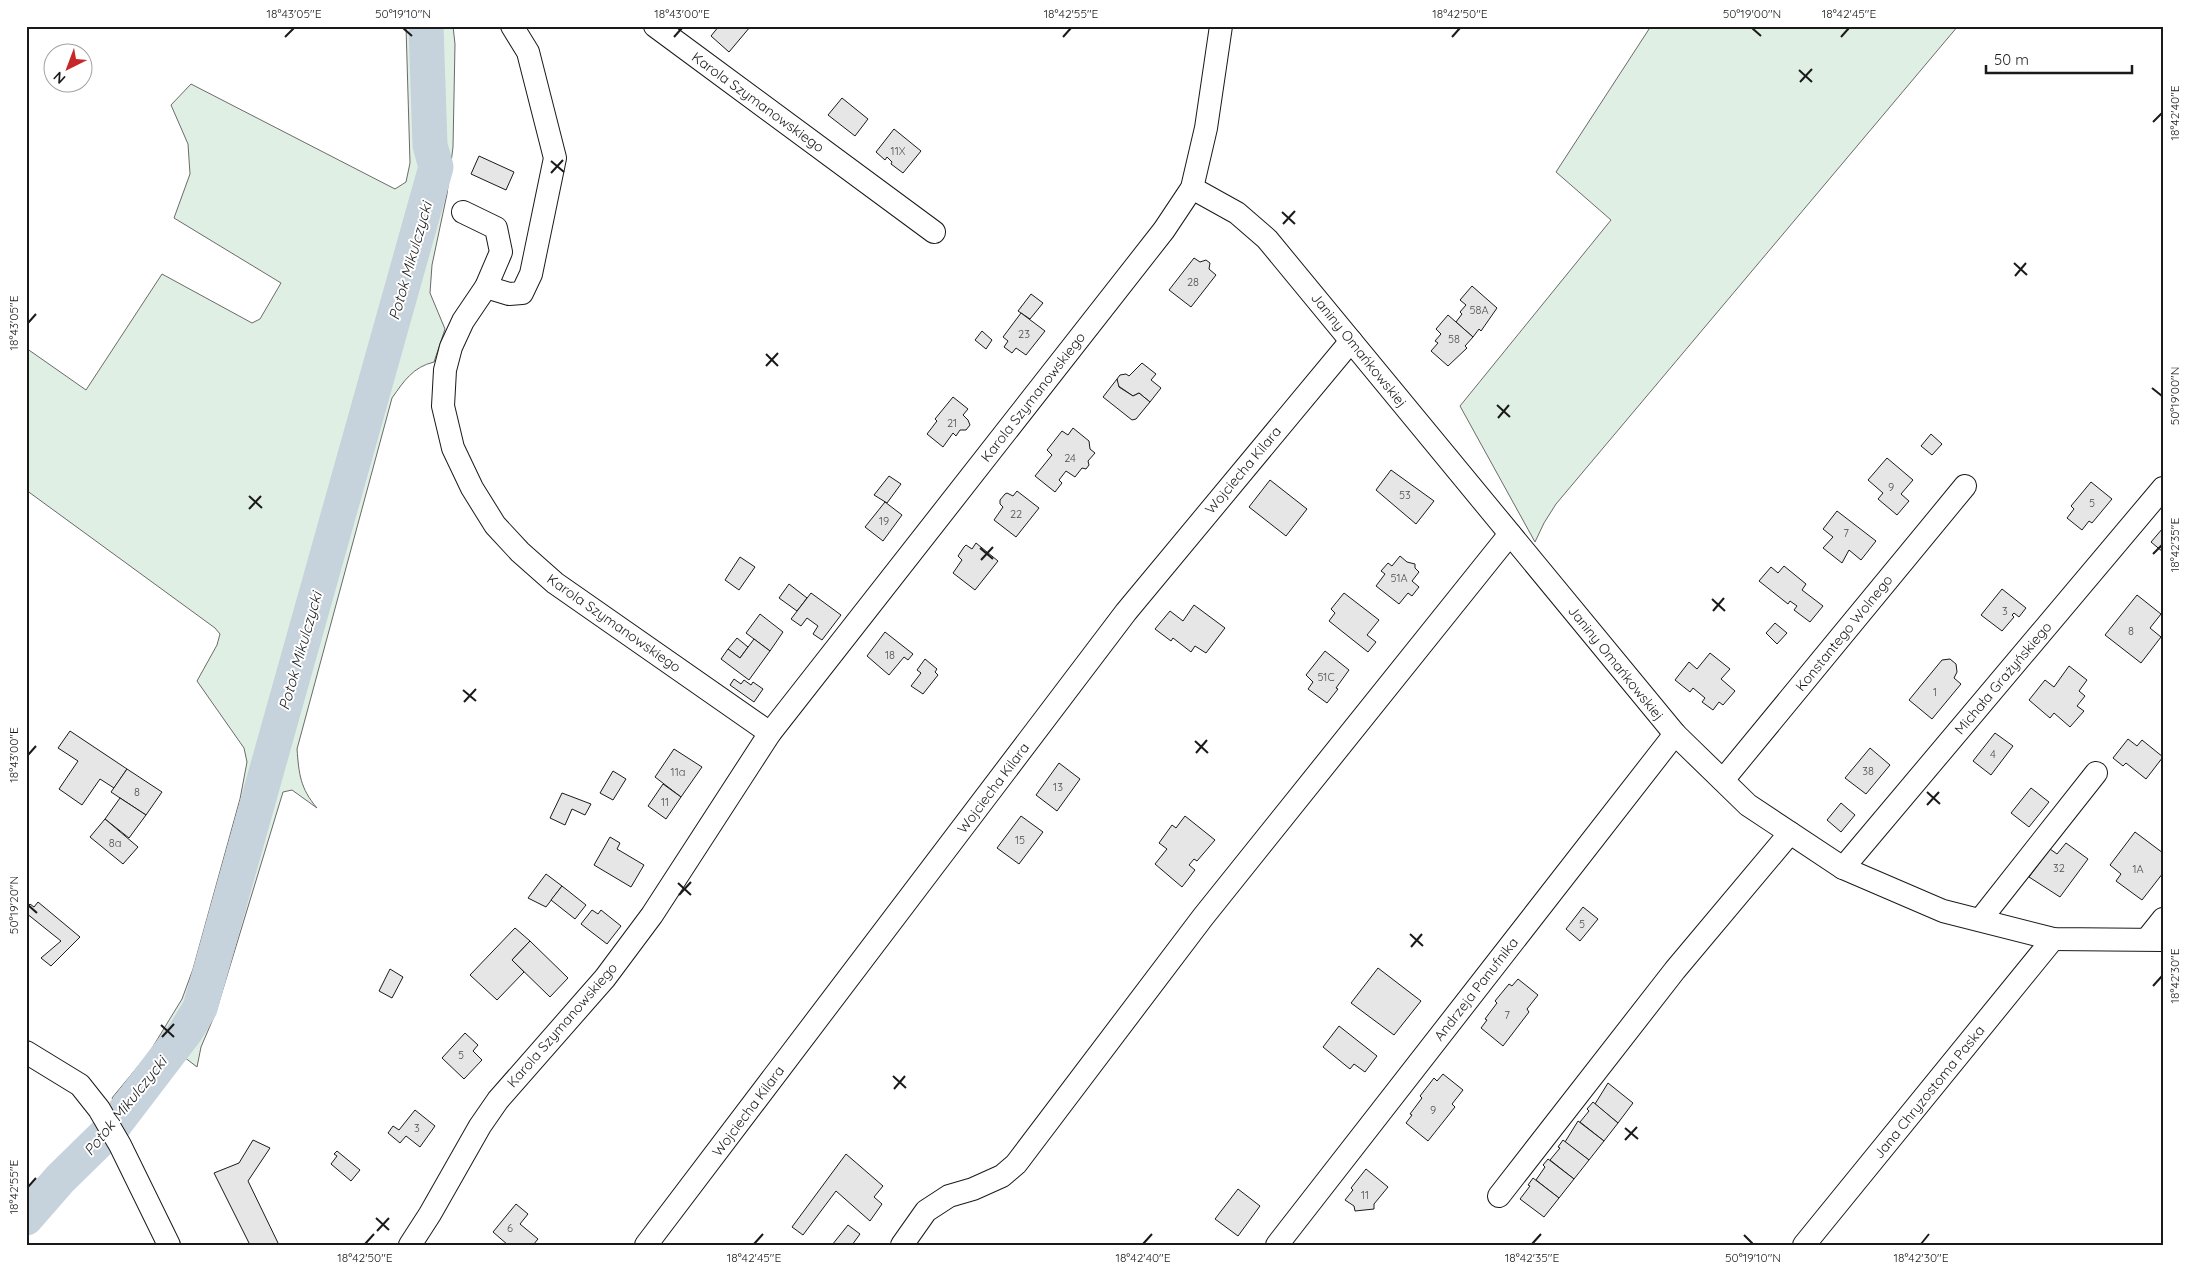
<svg xmlns="http://www.w3.org/2000/svg" width="2189" height="1271" font-family="Quicksand,sans-serif">
<style>
.green{fill:#e0efe3;stroke:#6a6a6a}
.lines{fill:none;stroke-linecap:round;stroke-linejoin:round}
.stream{stroke:#c6d2dc;stroke-width:5.5}
.river{stroke:#c6d2dc;stroke-width:35}
.building{fill:#e6e6e6;stroke:#1a1a1a}
.minor-casing{stroke:#1a1a1a;stroke-width:24}
.minor{stroke:#fff;stroke-width:22}
.ticks{fill:none;stroke:#1a1a1a;stroke-width:2}
.labels{text-anchor:middle;dominant-baseline:central;stroke-width:4;stroke-linejoin:round;paint-order:stroke}
.number-label{font-size:11px;fill:#4d4d4d}
.street-label{font-size:14px;fill:#1a1a1a;stroke:#fff}
.water-label{font-size:15px;font-style:italic;fill:#1a1a1a;stroke:#fff}
.neatline{fill:none;stroke:#1a1a1a;stroke-width:2}
.ticks-label{font-size:12px;text-anchor:middle;fill:#1a1a1a}
</style>
<rect width="100%" height="100%" fill="#fff"/>
<g class="green">
<path d="M406 26H453L455 44 453 147 447 194 432 265 430 293 445 329 434 362C413 367 404 381 392 398L297 749C299 774 300 788 317 808L292 790 283 792 216 1012 201 1047 197 1067 184 1057 129 1128 112 1098 149 1053 182 999 193 969 240 799 247 762 244 748 197 681 217 645 220 634 215 628 26 490V348L86 390 162 274 252 323 260 319 281 283 174 218 190 174 188 144 171 105 191 84 395 189 406 182 410 163Z"/>
<path d="M1651 26H1958L1556 504 1544 523 1535 542 1460 406 1611 220 1556 172Z"/>
</g>
<g class="lines">
<path class="stream" d="M86 1153 92 1160"/>
<path class="river" d="M26 1218 60 1179 112 1128 186 1031 200 1008 436 167 430 145 426 26"/>
</g>
<g class="building">
<path d="M719 26H749L750 27 729 52 711 36Z"/>
<path d="M842 98 868 119 855 136 828 115Z"/>
<path d="M894 129 921 151 903 173 891 164 892 162 887 157 885 160 876 152Z"/>
<path d="M479 156 514 172 506 190 471 174Z"/>
<path d="M1194 258 1200 262 1206 260 1210 263 1209 269 1216 275 1191 307 1169 290Z"/>
<path d="M1472 286 1497 308 1481 331 1479 329 1473 337 1456 322 1462 314 1460 312 1466 305 1460 300Z"/>
<path d="M1031 294 1043 303 1030 319 1018 311Z"/>
<path d="M1021 313 1045 331 1026 355 1016 348 1012 353 1004 347 1008 341 1003 337Z"/>
<path d="M1448 315 1473 337 1465 346 1467 348 1448 366 1431 351 1438 343 1435 341 1441 334 1436 329Z"/>
<path d="M982 331 992 340 986 349 975 340Z"/>
<path d="M1142 363 1156 374 1151 380 1161 388 1150 402 1139 393 1133 396 1117 385V379L1120 375 1126 374 1129 376Z"/>
<path d="M1117 379 1119 387 1133 396 1139 393 1150 402 1136 419 1132 420 1103 397Z"/>
<path d="M953 397 968 409 963 415 968 420 970 425 966 430H960L956 436 953 433 943 447 927 434 937 421 935 419Z"/>
<path d="M1073 428 1089 441 1090 449 1095 453 1088 461 1089 465 1086 469 1082 468 1075 477 1066 471 1059 480 1062 483 1055 492 1035 476 1052 455 1047 450 1062 431 1068 435Z"/>
<path d="M1931 434 1942 444 1932 455 1921 446Z"/>
<path d="M1887 458 1913 480 1901 494 1909 501 1897 515 1878 499 1883 493 1868 480Z"/>
<path d="M1391 470 1434 501 1416 524 1376 490Z"/>
<path d="M889 476 901 484 887 503 874 495Z"/>
<path d="M1270 480 1307 509 1286 536 1249 507Z"/>
<path d="M2091 482 2112 499 2092 523 2089 521 2082 530 2067 518 2074 509 2071 506Z"/>
<path d="M1017 491 1039 508 1016 537 994 520 1003 507 1000 504V500L1005 494 1007 493 1013 496Z"/>
<path d="M885 502 902 515 883 541 865 527Z"/>
<path d="M1837 511 1876 541 1861 560 1849 550 1842 563 1823 548 1833 537 1823 529Z"/>
<path d="M2163 528V552L2151 542Z"/>
<path d="M976 543 998 561 975 590 953 573 962 560 958 556 964 547 966 545 972 549Z"/>
<path d="M1400 556 1407 562 1415 564V568L1419 572 1412 581 1419 587 1412 596 1408 593 1399 604 1376 586 1385 574 1381 571 1388 563 1392 566Z"/>
<path d="M740 557 755 567 739 590 725 580Z"/>
<path d="M1784 566 1806 584 1802 590 1823 606 1810 622 1794 610 1797 606 1790 601 1788 604 1759 581 1771 567 1778 573Z"/>
<path d="M789 584 807 598 797 611 779 598Z"/>
<path d="M2002 589 2026 608 2019 617 2014 613 2012 615 2014 617 2002 631 1981 615Z"/>
<path d="M811 593 841 615 822 640 813 634 818 626 807 618 801 626 791 619Z"/>
<path d="M1344 593 1379 620 1367 635 1376 642 1368 652 1329 621 1335 613 1331 609Z"/>
<path d="M2137 595 2161 614 2150 628 2161 637 2141 663 2105 635Z"/>
<path d="M1194 605 1225 628 1206 653 1195 646 1191 652 1173 638 1171 641 1155 629 1170 611 1183 621Z"/>
<path d="M760 614 783 632 770 651 746 633Z"/>
<path d="M1775 623 1787 633 1777 644 1766 633Z"/>
<path d="M885 632 913 654 908 660 904 657 889 675 867 656Z"/>
<path d="M737 638 748 647 740 658 728 649Z"/>
<path d="M754 639 770 651 749 680 721 659 728 649 740 658Z"/>
<path d="M1325 651 1349 670 1336 688 1338 689 1327 703 1308 689 1313 682 1306 675Z"/>
<path d="M1710 653 1730 669 1721 679 1735 691 1723 705 1719 702 1713 710 1702 702 1705 698 1693 688 1690 692 1675 680 1689 662 1697 669Z"/>
<path d="M925 659 937 669 935 672 938 675 923 694 911 686 921 673 917 670Z"/>
<path d="M1950 659 1956 664 1957 672 1954 678 1961 684 1932 719 1909 700 1942 660Z"/>
<path d="M2069 666 2087 680 2079 691 2085 696 2077 706 2084 711 2070 727 2054 713 2050 718 2029 700 2045 680 2054 687Z"/>
<path d="M734 679 741 684 744 680 751 685 753 682 763 689 754 702 730 685Z"/>
<path d="M70 731 127 769 114 788 100 779 82 805 59 789 78 761 58 748Z"/>
<path d="M1995 733 2013 746 1991 775 1973 761Z"/>
<path d="M2128 739 2137 746 2142 740 2163 757 2146 779 2126 763 2123 766 2113 758Z"/>
<path d="M1870 748 1890 765 1866 794 1845 778Z"/>
<path d="M674 749 702 767 681 797 655 777Z"/>
<path d="M1059 763 1080 779 1057 811 1036 795Z"/>
<path d="M127 769 162 792 146 815 111 792Z"/>
<path d="M613 771 626 779 613 800 600 793Z"/>
<path d="M663 784 681 797 666 819 648 806Z"/>
<path d="M2031 788 2049 802 2029 827 2011 813Z"/>
<path d="M562 793 591 804 585 815 572 809 565 825 550 818Z"/>
<path d="M120 798 146 815 129 838 105 819Z"/>
<path d="M1841 803 1855 815 1841 832 1827 820Z"/>
<path d="M1021 816 1043 832 1019 864 997 848Z"/>
<path d="M1185 816 1215 840 1197 861 1194 859 1189 865 1195 870 1182 887 1155 864 1167 849 1159 843 1172 825 1176 828Z"/>
<path d="M105 819 138 847 123 864 90 837Z"/>
<path d="M2135 832 2163 853V873L2142 900 2116 881 2121 874 2110 865Z"/>
<path d="M610 837 620 843 617 849 644 865 631 887 594 865Z"/>
<path d="M2066 843 2088 859 2060 897 2029 877 2050 849 2057 854Z"/>
<path d="M546 874 562 886 546 907 528 898Z"/>
<path d="M562 886 586 905 575 919 551 900Z"/>
<path d="M38 902 80 937 51 966 41 958 61 941 26 913V909L30 904 34 907Z"/>
<path d="M1583 907 1598 919 1580 941 1566 929Z"/>
<path d="M592 910 598 914 601 910 621 926 607 944 581 924Z"/>
<path d="M515 928 530 941 512 960 524 972 497 1000 470 975Z"/>
<path d="M530 941 568 978 550 997 512 960Z"/>
<path d="M1378 968 1421 1001 1394 1035 1351 1003Z"/>
<path d="M390 969 403 977 392 998 379 991Z"/>
<path d="M1518 979 1538 995 1527 1009 1529 1012 1503 1046 1481 1028 1487 1020 1485 1019 1497 1003 1495 1001 1509 984 1512 986Z"/>
<path d="M1339 1026 1377 1056 1365 1072 1354 1064 1350 1069 1323 1047Z"/>
<path d="M465 1033 478 1045 473 1051 482 1060 464 1079 442 1058Z"/>
<path d="M1443 1074 1463 1090 1452 1104 1455 1107 1428 1141 1406 1123 1412 1115 1410 1114 1422 1098 1420 1096 1434 1078 1437 1081Z"/>
<path d="M1608 1083 1633 1103 1618 1123 1595 1104Z"/>
<path d="M1593 1102 1618 1123 1604 1141 1580 1122 1589 1111 1587 1109Z"/>
<path d="M415 1110 435 1126 420 1147 406 1136 400 1143 388 1133 393 1126 399 1130Z"/>
<path d="M1578 1121 1604 1141 1589 1160 1565 1142Z"/>
<path d="M253 1140 270 1148 248 1181 279 1245H250L214 1173 239 1163Z"/>
<path d="M1563 1140 1589 1160 1574 1179 1550 1160 1560 1148 1558 1147Z"/>
<path d="M337 1151 360 1170 351 1181 331 1164 337 1156 334 1154Z"/>
<path d="M846 1154 883 1186 874 1197 882 1204 870 1221 836 1191 803 1235 792 1227Z"/>
<path d="M1548 1159 1574 1179 1559 1198 1536 1180 1545 1167 1543 1165Z"/>
<path d="M1366 1169 1388 1187 1374 1204V1209L1355 1211 1354 1206 1345 1200 1353 1190 1351 1188Z"/>
<path d="M1533 1178 1559 1198 1544 1217 1520 1199 1530 1186 1528 1185Z"/>
<path d="M1238 1189 1260 1206 1238 1236 1215 1219Z"/>
<path d="M516 1204 528 1214 520 1224 538 1239 533 1245H508L493 1232Z"/>
<path d="M848 1225 860 1234 852 1245H832Z"/>
</g>
<g class="lines">
<g class="minor-casing">
<g id="minor">
<path d="M655 26 934 232"/>
<path d="M1192 188 1237 213 1267 239 1675 734 1748 805 1843 868 1943 911 2053 939 2163 940"/>
<path d="M463 212 496 228 501 252 486 287 463 321 451 347 445 370 443 406 453 448 472 488 495 525 520 552 555 583 770 733"/>
<path d="M486 287 509 294 522 293 531 274 555 158 528 52 512 26"/>
<path d="M1723 780 1965 486"/>
<path d="M1843 868 2163 488"/>
<path d="M1980 920 2096 773"/>
<path d="M2147 939 2163 919"/>
<path d="M26 1052 80 1085 99 1109 120 1145 169 1245"/>
<path d="M1499 1196 1675 970 1790 833"/>
<path d="M410 1245 430 1214 480 1126 498 1100 605 978 652 915 770 733 1164 230 1192 188 1206 128 1221 26"/>
<path d="M646 1245 1126 612 1351 341"/>
<path d="M902 1245 926 1211 949 1196 973 1189 1002 1176 1016 1164 1203 917 1510 534"/>
<path d="M1277 1245 1675 734"/>
<path d="M1804 1245 2053 939"/>
</g>
</g>
<use href="#minor" class="minor"/>
</g>
<path class="ticks" d="M403 28 412 36M1752 28 1761 36M285 37 294 28M674 37 682 28M1063 37 1071 28M1452 37 1460 28M1841 37 1849 28M1799 70 1812 82M1800 82 1812 69M2153 122 2162 113M551 161 564 172M551 173 563 160M1282 212 1295 224M1283 224 1295 211M2014 263 2027 275M2015 276 2026 263M28 323 36 314M766 354 778 366M766 366 778 353M2152 388 2162 396M1497 405 1510 417M1498 418 1509 405M249 496 262 508M249 509 261 496M980 548 993 559M2153 554 2162 545M981 560 993 547M1712 599 1725 611M1713 611 1724 598M463 690 476 701M464 702 476 689M1195 741 1208 753M1196 753 1207 740M28 755 36 746M1927 792 1940 804M1927 805 1939 792M678 883 691 895M679 895 691 882M28 905 37 913M1410 934 1423 946M1411 947 1422 934M2153 986 2162 976M161 1025 174 1037M162 1037 174 1024M893 1076 906 1088M894 1089 905 1076M1625 1128 1638 1139M1625 1140 1637 1127M28 1187 36 1178M376 1218 389 1230M377 1231 389 1218M1744 1235 1753 1244M365 1244 374 1234M754 1244 763 1234M1143 1244 1152 1234M1532 1244 1541 1234M1921 1244 1929 1234"/>
<g class="labels">
<g class="number-label">
<text x="898" y="151">11X</text>
<text x="1193" y="282">28</text>
<text x="1479" y="310">58A</text>
<text x="1024" y="334">23</text>
<text x="1454" y="339">58</text>
<text x="952" y="423">21</text>
<text x="1070" y="458">24</text>
<text x="1891" y="487">9</text>
<text x="1405" y="495">53</text>
<text x="2092" y="503">5</text>
<text x="1016" y="514">22</text>
<text x="884" y="521">19</text>
<text x="1846" y="533">7</text>
<text x="1399" y="578">51A</text>
<text x="2005" y="611">3</text>
<text x="2131" y="631">8</text>
<text x="890" y="655">18</text>
<text x="1326" y="677">51C</text>
<text x="1935" y="692">1</text>
<text x="1993" y="754">4</text>
<text x="1868" y="771">38</text>
<text x="678" y="772">11a</text>
<text x="1058" y="787">13</text>
<text x="137" y="792">8</text>
<text x="665" y="802">11</text>
<text x="1020" y="840">15</text>
<text x="115" y="843">8a</text>
<text x="2059" y="868">32</text>
<text x="2138" y="869">1A</text>
<text x="1582" y="924">5</text>
<text x="1507" y="1015">7</text>
<text x="461" y="1055">5</text>
<text x="1433" y="1110">9</text>
<text x="417" y="1128">3</text>
<text x="1365" y="1195">11</text>
<text x="510" y="1228">6</text>
</g>
<g class="street-label">
<text transform="translate(758 102) rotate(36)">Karola Szymanowskiego</text>
<text transform="translate(1359 350) rotate(51)">Janiny Omańkowskiej</text>
<text transform="translate(1033 397) rotate(-52)">Karola Szymanowskiego</text>
<text transform="translate(1243 470) rotate(-50)">Wojciecha Kilara</text>
<text transform="translate(614 623) rotate(35)">Karola Szymanowskiego</text>
<text transform="translate(1844 633) rotate(-51)">Konstantego Wolnego</text>
<text transform="translate(1616 663) rotate(51)">Janiny Omańkowskiej</text>
<text transform="translate(2003 678) rotate(-50)">Michała Grażyńskiego</text>
<text transform="translate(993 788) rotate(-53)">Wojciecha Kilara</text>
<text transform="translate(1476 989) rotate(-52)">Andrzeja Panufnika</text>
<text transform="translate(562 1025) rotate(-49)">Karola Szymanowskiego</text>
<text transform="translate(1929 1092) rotate(-51)">Jana Chryzostoma Paska</text>
<text transform="translate(748 1111) rotate(-53)">Wojciecha Kilara</text>
</g>
<g class="water-label">
<text transform="translate(410 261) rotate(-74)">Potok Mikulczycki</text>
<text transform="translate(300 651) rotate(-74)">Potok Mikulczycki</text>
<text transform="translate(125 1106) rotate(-51)">Potok Mikulczycki</text>
</g>
</g>
<rect width="2189" height="1271" fill="none" stroke="#ffffff" stroke-width="55"/>
<g transform="translate(68 68) rotate(222)"><circle r="24" fill="#ffffff" stroke="#a3a3a3"/>
<path d="M0-4L9 19L0 12L-9 19Z" fill="#c62828"/>
<text y="-8" font-size="14" font-weight="bold" text-anchor="middle" fill="#1a1a1a">N</text>
</g>
<path d="M1986 65v8h146v-8" fill="none" stroke="#1a1a1a" stroke-width="2.5"/>
<text x="1994" y="65" font-size="15" fill="#1a1a1a" stroke="#ffffff" stroke-width="4" paint-order="stroke">50 m</text>
<rect x="28" y="28" width="2134" height="1216" class="neatline"/>
<g class="ticks-label">
<text x="294" y="18">18°43'05"E</text>
<text x="403" y="18">50°19'10"N</text>
<text x="682" y="18">18°43'00"E</text>
<text x="1071" y="18">18°42'55"E</text>
<text x="1460" y="18">18°42'50"E</text>
<text x="1752" y="18">50°19'00"N</text>
<text x="1849" y="18">18°42'45"E</text>
<text transform="translate(2175 113) rotate(-90)" y="4">18°42'40"E</text>
<text transform="translate(14 323) rotate(-90)" y="4">18°43'05"E</text>
<text transform="translate(2175 396) rotate(-90)" y="4">50°19'00"N</text>
<text transform="translate(2175 545) rotate(-90)" y="4">18°42'35"E</text>
<text transform="translate(14 755) rotate(-90)" y="4">18°43'00"E</text>
<text transform="translate(14 905) rotate(-90)" y="4">50°19'20"N</text>
<text transform="translate(2175 976) rotate(-90)" y="4">18°42'30"E</text>
<text transform="translate(14 1187) rotate(-90)" y="4">18°42'55"E</text>
<text x="365" y="1262">18°42'50"E</text>
<text x="754" y="1262">18°42'45"E</text>
<text x="1143" y="1262">18°42'40"E</text>
<text x="1532" y="1262">18°42'35"E</text>
<text x="1753" y="1262">50°19'10"N</text>
<text x="1921" y="1262">18°42'30"E</text>
</g>
</svg>
